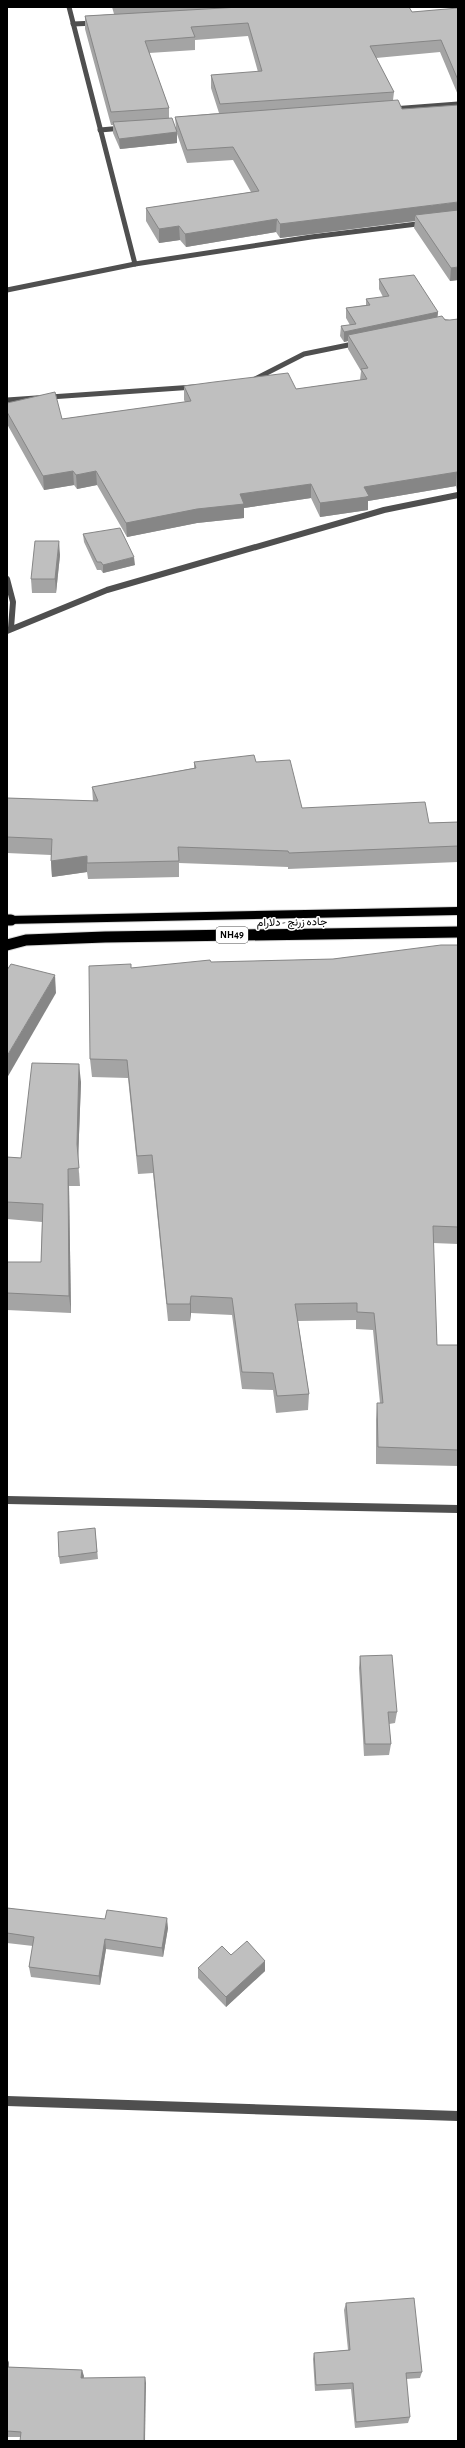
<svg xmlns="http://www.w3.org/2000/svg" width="465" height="2448" font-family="'Alegreya Sans',Vazirmatn,sans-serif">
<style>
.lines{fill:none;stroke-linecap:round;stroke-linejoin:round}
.trunk-far1-casing{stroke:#dbdbdb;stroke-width:10}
.trunk-casing{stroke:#dbdbdb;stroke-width:13}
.minor-far3{stroke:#4f4f4f;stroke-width:5}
.minor-far2{stroke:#4f4f4f;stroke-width:6}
.minor-far1{stroke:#4f4f4f;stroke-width:8}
.minor{stroke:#4f4f4f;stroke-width:10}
.trunk-far1{stroke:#000;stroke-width:8}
.trunk{stroke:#000;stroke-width:11}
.wall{fill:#a4a4a4;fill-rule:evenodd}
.shaded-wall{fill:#868686}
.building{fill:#bfbfbf;stroke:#868686}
.labels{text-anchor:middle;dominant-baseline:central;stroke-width:3;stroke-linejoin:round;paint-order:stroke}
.shield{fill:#fff;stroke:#4c4c4c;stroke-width:1}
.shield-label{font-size:10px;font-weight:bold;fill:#000}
.street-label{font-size:11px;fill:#000;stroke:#fff}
</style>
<rect width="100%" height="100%" fill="#fff"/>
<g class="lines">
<g class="trunk-far1-casing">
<path id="trunk-far1" d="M7 920 458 911"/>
</g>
<g class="trunk-casing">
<g id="trunk">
<path d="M7 920H11"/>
<path d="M7 945 26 940 105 937 458 932"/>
</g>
</g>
<g class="minor-far3">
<path d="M69 7 135 264"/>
<path d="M73 24 96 23"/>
<path d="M392 109 458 104"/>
<path d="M100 130 123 128"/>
<path d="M7 290 135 264 311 237 425 223"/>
<path d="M251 381 304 354 358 343"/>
<path d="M7 400 194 387"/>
</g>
<g class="minor-far2">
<path d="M7 579 13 602 11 628"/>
<path d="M7 631 107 590 384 510 458 495"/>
</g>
<path class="minor-far1" d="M7 1500 458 1509"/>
<path class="minor" d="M7 2101 458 2116"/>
<use href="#trunk-far1" class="trunk-far1"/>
<use href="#trunk" class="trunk"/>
</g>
<g class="wall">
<path d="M112 7H409L412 12 456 9 455 7H458V95L440 52 376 58 394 92 393 100 458 280 450 281 414 228 415 221 280 238 276 232 186 247 180 240 159 243 146 221V208L251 192 233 160 187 163 177 134V143L120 149 113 133V125H111L85 29V16L114 14ZM248 36 258 72 211 75V88L219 113 175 117 176 128 169 118V108L149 53 195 50V40Z"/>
<path d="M379 279 438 312 437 317 450 320 458 319V491H457L456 486 368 501V510L320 517 311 498 244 508V518L197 523 127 537 97 485 77 489 74 485 44 490 7 424V403L62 419 185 402 184 400V386L296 389 360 380 361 371 348 349V341L344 342 340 336 341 326 350 325 346 318V308L366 305V299L383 297 379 289Z"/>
<path d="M83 534 135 565 103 573 101 570H97L84 542Z"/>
<path d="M60 555 56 593H32L31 579Z"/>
<path d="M194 762H256L302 808 429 823 458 822V862L288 869V867L179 863V877L88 879 87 872 52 877 51 861V855L7 853V798L93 801 92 787 194 768Z"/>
<path d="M458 945V1244L433 1243 437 1345H458V1466L376 1464V1420L377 1403H380L373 1330 356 1329V1320L298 1321 309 1394 308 1410 276 1413 273 1390 242 1389 232 1315 191 1313 190 1321H168L153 1173 138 1174 128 1078 92 1077 90 1059 131 968 211 962 333 959Z"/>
<path d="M81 1082 78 1161 80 1186H69L71 1313 7 1310V1262H41L42 1222 7 1219V1157L21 1158Z"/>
<path d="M95 1528 98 1559 60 1564 59 1557Z"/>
<path d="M360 1656 397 1712 395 1723 389 1724 391 1744 389 1755 364 1756 359 1668Z"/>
<path d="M7 1908 168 1928 163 1957 106 1949 100 1985 31 1977 29 1967 33 1946 7 1943Z"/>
<path d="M231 1955 265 1971 226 2007 198 1978V1968Z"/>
<path d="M346 2303 422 2372 420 2378 406 2379 410 2417 408 2423 355 2428 351 2389 315 2391 313 2359 314 2353 348 2350 344 2310Z"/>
<path d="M7 2358 9 2363V2367L82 2370 83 2378 146 2383 21 2437H7Z"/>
</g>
<g class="shaded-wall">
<path d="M177 132V143L120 149 119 139Z"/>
<path d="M458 202V215H415V221L280 238V224Z"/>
<path d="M277 219 276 232 186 247 185 234Z"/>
<path d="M179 226 180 240 159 243V229Z"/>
<path d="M458 267V280L450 281 451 268Z"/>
<path d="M438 312 437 322 348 335V341L344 342V332Z"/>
<path d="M73 471 74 485 44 490 43 476Z"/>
<path d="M96 471 97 485 77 489 76 475Z"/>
<path d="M457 472 456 486 368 501V510L320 517V503L364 487Z"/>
<path d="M311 484V498L244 508V518L197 523 127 537 126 523 240 494Z"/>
<path d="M59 541 60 555 56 593 55 579Z"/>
<path d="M134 557 135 565 103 573V565Z"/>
<path d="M87 856V872L52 877 51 861Z"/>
<path d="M55 975 56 993 7 1078V1056Z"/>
<path d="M79 1064 81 1082 78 1161 80 1186 77 1144Z"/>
<path d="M68 1169 69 1186 71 1313 69 1296Z"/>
<path d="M191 1296V1313L190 1321V1304Z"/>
<path d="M167 1918 168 1928 163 1957 162 1948Z"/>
<path d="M105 1939 106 1949 100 1985 99 1976Z"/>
<path d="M265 1961V1971L226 2007V1997Z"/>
<path d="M7 2358 9 2363 8 2373 7 2371Z"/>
<path d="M82 2370 84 2376 83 2384 81 2378Z"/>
<path d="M145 2377 146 2383 145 2441H144Z"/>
</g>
<g class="building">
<path d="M240 7H409L412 12 458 8V80L441 40 370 46 394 92 220 104 211 75 262 71 248 23 191 27 195 37 145 41 169 108 111 112 85 16Z"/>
<path d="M398 100 402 109 458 105V202L280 224 277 219 185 234 179 226 159 229 146 208 259 191 233 147 187 150 175 117Z"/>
<path d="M172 118 177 132 119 139 113 122Z"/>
<path d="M458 210V267L451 268 415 215Z"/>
<path d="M414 275 438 312 344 332 341 326 356 324 346 308 370 305 366 299 389 296 379 279Z"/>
<path d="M442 316 445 320H450L458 319V476L457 472 364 487 369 496 366 497 320 503 311 484 240 494 244 504 197 509 126 523 96 471 76 475 73 471 43 476 7 412V403L55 392 62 419 191 401 184 386 214 382 288 373 296 389 367 379 361 369 368 368 348 335Z"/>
<path d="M120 528 134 557 103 565 101 562H97L83 534Z"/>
<path d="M35 541H59L55 579H31Z"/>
<path d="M254 755 256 762 290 760 302 808 425 802 429 823 458 822V846L289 853 288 851 178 847 179 861 87 863V856L51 861 52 839 7 837V798L98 801 92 787 196 768 194 762Z"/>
<path d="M441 945H458V1227L433 1226 437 1345H458V1450L378 1447 377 1403H383L374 1313 357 1312V1303L295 1304 309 1394 277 1396 273 1373 242 1372 232 1298 191 1296 190 1304H167L152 1155 137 1156 127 1060 90 1059 89 966 131 964V968L210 960 211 962 333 959Z"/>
<path d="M11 964 55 975 7 1056V970Z"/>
<path d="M32 1063 79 1064 77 1144 79 1168 68 1169 69 1296 7 1293V1262H41L43 1204 7 1202V1157L21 1158Z"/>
<path d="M95 1528 97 1552 59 1557 58 1532Z"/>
<path d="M392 1655 397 1712H388L391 1744H365L360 1656Z"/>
<path d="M7 1908 105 1919 107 1910 167 1918 162 1948 105 1939 99 1976 29 1967 34 1937 7 1933Z"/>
<path d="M247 1941 265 1961 226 1997 198 1968 222 1946 231 1955Z"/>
<path d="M414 2298 422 2372 406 2373 410 2417 356 2422 353 2383 316 2385 314 2353 350 2350 346 2303Z"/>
<path d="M7 2367 82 2370 81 2378 145 2377 144 2441H20L21 2432 7 2431Z"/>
</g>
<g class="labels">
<rect class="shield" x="216" y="927" width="32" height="16" rx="3"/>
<g class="shield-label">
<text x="232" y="935">NH49</text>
</g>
<g class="street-label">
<text transform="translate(292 922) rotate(-1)">جاده زرنج - دلارام</text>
</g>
</g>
<rect width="465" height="2448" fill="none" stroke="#000000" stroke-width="16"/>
</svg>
